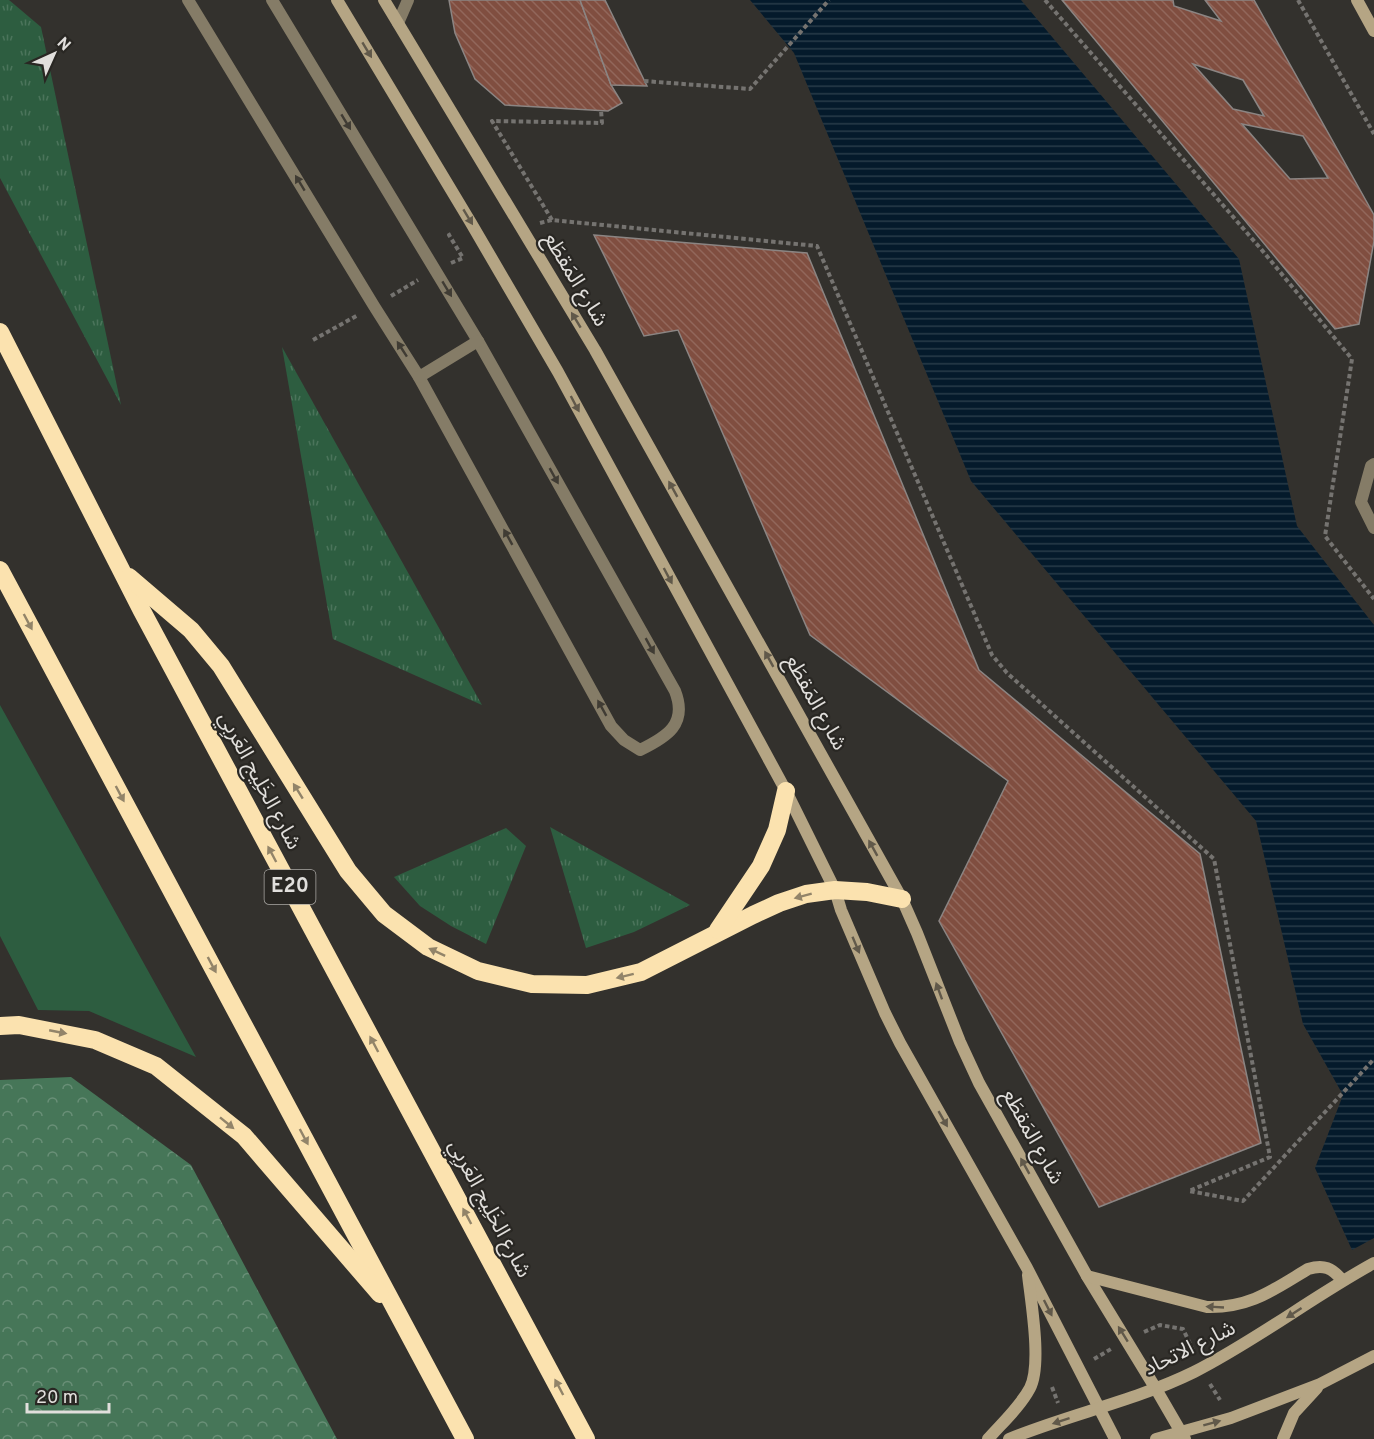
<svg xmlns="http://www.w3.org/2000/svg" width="1374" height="1439" font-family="Overpass,'Noto Sans Arabic',sans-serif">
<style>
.grass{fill:url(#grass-tufts)}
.forest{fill:url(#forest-crowns)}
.green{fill:#2d5d40}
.water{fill:url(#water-rules)}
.building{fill:url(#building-back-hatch);stroke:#8b8583;stroke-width:1.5;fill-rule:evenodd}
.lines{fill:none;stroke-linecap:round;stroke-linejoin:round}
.path{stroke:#757370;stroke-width:4;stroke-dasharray:4.5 3;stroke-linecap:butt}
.lane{stroke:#857c67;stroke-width:12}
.secondary{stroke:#b5a584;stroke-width:12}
.highway{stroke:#fbe2af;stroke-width:18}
.oneway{fill:#61594a}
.oneway2{fill:#403c34}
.oneway3{fill:#928469}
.labels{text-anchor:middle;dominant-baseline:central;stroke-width:4.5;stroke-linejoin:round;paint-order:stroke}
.shield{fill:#292723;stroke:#aaa8a4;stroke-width:1.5}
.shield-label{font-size:20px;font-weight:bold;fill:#e1dfdc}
.street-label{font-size:21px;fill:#e1dfdc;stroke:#292723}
</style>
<defs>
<pattern id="grass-tufts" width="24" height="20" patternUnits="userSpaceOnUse" patternTransform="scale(1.5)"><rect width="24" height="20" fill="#2d5d40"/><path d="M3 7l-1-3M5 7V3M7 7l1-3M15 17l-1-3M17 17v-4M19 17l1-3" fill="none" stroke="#4b745b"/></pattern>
<pattern id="forest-crowns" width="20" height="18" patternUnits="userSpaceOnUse" patternTransform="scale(1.5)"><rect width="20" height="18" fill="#467658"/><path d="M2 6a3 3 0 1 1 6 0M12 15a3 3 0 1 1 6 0" fill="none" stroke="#698f77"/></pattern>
<pattern id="water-rules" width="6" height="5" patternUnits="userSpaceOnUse" patternTransform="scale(1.5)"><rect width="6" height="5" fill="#041a2b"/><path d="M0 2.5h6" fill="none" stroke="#283b49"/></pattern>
<pattern id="building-back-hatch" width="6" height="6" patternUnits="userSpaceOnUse" patternTransform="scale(1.5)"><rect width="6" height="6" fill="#804e40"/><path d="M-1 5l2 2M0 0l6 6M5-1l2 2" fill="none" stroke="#92675b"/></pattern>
</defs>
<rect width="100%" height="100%" fill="#33312d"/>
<g class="grass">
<path d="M0 0H9L41 27 121 405 0 178Z"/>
<path d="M282 347 482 705 333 639Z"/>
<path d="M550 827 690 905 634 932 586 948Z"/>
<path d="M506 828 526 846 486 944 451 926 420 906 394 877Z"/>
</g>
<path class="forest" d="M71 1077 191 1165 337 1439H0V1080Z"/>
<path class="green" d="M0 705 196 1057 89 1011 38 1010 0 936Z"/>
<path class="water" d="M750 0H1021L1239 259 1297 526 1374 625V1238L1352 1250 1315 1168 1343 1095 1303 1024 1256 821 971 481 794 53Z"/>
<g class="building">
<path d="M449 0H580L611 85 622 103 608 111 505 105 475 79 455 33Z"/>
<path d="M580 0H605L647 86 611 85Z"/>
<path d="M1062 0H1173L1174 6 1221 21 1205 0H1254L1374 215V241L1359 324 1335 329ZM1193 64 1243 80 1264 116 1233 109ZM1242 124 1303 136 1328 178 1290 179Z"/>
<path d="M594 235 807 253 979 670 1200 854 1261 1143 1099 1207 939 921 1008 781 810 635 678 330 644 336Z"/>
</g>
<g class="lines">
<g class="path">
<path d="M1045 0 1261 249 1352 359 1325 536 1374 599"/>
<path d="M1298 0 1374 134"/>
<path d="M644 81 750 89 829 0"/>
<path d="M552 220 492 121 602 123 601 110"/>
<path d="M540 223 552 220 817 246 992 655 1007 673 1214 859 1270 1157 1189 1191 1243 1201 1374 1059"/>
<path d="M451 263 463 258 449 235 453 233"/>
<path d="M391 296 418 280"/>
<path d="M313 340 358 315"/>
<path d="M1144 1332 1160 1325 1183 1329 1193 1350"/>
<path d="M1094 1359 1111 1349"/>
<path d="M1210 1384 1220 1400"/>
<path d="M1052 1387 1058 1403"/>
</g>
<g class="lane">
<path d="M188 0 374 306 419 377 611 726 624 740 640 750C667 737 688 724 675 691L478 341 272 0"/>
<path d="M398 23 408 0"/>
<path d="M419 377 478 341"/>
<path d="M1374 464 1371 466 1361 502 1374 528"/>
</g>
<g class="secondary">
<path d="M337 0 471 223 558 372 786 791 835 890 841 910 885 1013 900 1043 1027 1268 1115 1439"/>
<path d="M384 0 595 350 902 899 917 933 960 1042 979 1083 1087 1276 1156 1389 1185 1439"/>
<path d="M1357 0 1374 31"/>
<path d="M1087 1276 1207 1307C1250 1308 1273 1290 1308 1269 1324 1264 1332 1268 1342 1280"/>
<path d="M988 1439C1002 1423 1020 1407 1030 1388 1042 1365 1031 1302 1028 1275"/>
<path d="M1009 1439C1070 1414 1135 1401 1194 1372 1257 1340 1312 1297 1374 1263"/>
<path d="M1156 1439 1231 1418 1320 1384 1374 1356"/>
<path d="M1283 1439 1294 1413 1317 1388"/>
</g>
<g class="highway">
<path d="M0 332 142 611 586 1439"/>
<path d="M0 570 465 1439"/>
<path d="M129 577 191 630 221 666 348 871 384 914 428 947 478 971 532 984 587 985 641 972 753 915 779 903 806 894 835 890 867 892 902 899"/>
<path d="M718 930 761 866 777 830 786 791"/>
<path d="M0 1026 19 1025 95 1040 156 1066 244 1136 380 1294"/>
</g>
</g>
<defs><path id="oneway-solid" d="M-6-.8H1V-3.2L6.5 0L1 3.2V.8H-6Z" transform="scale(1.5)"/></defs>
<g class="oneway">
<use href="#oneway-solid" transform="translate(367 50) rotate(59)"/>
<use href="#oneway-solid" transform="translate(468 217) rotate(59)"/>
<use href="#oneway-solid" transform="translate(576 320) rotate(-121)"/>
<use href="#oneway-solid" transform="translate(575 404) rotate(62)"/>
<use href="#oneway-solid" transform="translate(673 489) rotate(-119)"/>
<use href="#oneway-solid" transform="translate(668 576) rotate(62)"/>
<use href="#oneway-solid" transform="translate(769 659) rotate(-119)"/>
<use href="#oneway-solid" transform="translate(873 848) rotate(-119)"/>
<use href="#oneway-solid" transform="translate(856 945) rotate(67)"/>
<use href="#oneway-solid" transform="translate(939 991) rotate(-110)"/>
<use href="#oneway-solid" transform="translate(943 1119) rotate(60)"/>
<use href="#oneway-solid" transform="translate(1025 1166) rotate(-119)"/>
<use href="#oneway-solid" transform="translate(1215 1307) rotate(-177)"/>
<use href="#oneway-solid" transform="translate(1048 1308) rotate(63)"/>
<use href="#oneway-solid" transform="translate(1294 1313) rotate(147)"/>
<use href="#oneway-solid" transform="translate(1123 1334) rotate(-122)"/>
<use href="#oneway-solid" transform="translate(1061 1421) rotate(162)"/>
<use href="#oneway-solid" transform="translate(1212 1423) rotate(-15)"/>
</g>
<g class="oneway2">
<use href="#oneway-solid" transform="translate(346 122) rotate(59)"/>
<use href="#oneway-solid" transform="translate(300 183) rotate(-121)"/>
<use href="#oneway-solid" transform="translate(447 289) rotate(59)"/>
<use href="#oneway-solid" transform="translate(402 349) rotate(-123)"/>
<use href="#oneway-solid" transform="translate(554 476) rotate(61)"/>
<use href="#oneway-solid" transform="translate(508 537) rotate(-119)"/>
<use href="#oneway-solid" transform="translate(650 646) rotate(61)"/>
<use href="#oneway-solid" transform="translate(602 708) rotate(-119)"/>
</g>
<g class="oneway3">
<use href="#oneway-solid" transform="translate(28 622) rotate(62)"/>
<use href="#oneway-solid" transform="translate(298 791) rotate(-122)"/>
<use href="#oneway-solid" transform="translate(120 794) rotate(62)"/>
<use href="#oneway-solid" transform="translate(272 854) rotate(-118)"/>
<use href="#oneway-solid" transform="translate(803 896) rotate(165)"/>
<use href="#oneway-solid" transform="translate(437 952) rotate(-155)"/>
<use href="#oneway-solid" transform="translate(212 965) rotate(62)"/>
<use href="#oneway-solid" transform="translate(625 976) rotate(166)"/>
<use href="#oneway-solid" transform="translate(58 1032) rotate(11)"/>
<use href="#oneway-solid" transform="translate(374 1044) rotate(-118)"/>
<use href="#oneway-solid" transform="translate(227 1123) rotate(39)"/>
<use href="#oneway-solid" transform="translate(304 1137) rotate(62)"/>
<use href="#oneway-solid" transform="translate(467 1216) rotate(-118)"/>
<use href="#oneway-solid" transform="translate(559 1387) rotate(-118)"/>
</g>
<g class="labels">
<rect class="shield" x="264.5" y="870" width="51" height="34" rx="4.5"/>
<g class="shield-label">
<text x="290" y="887">E20</text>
</g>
<g class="street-label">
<text transform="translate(575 280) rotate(59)">شارع المَقطَع</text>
<text transform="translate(815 703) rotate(61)">شارع المَقطَع</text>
<text transform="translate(259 781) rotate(62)">شارع الخَلِيج العَربِي</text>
<text transform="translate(1032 1137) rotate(61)">شارع المَقطَع</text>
<text transform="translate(489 1209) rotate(62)">شارع الخَلِيج العَربِي</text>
<text transform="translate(1190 1349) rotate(-26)">شارع الاتحاد</text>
</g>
</g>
<g transform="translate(54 54) rotate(45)" stroke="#292723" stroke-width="4.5" paint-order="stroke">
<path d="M0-4.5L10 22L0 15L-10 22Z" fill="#e1dfdc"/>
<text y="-9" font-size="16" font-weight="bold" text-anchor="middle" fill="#e1dfdc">N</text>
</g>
<path d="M27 1403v9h82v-9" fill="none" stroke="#e1dfdc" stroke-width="3"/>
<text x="36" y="1403" font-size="18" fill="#e1dfdc" stroke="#292723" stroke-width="4.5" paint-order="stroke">20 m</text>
</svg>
